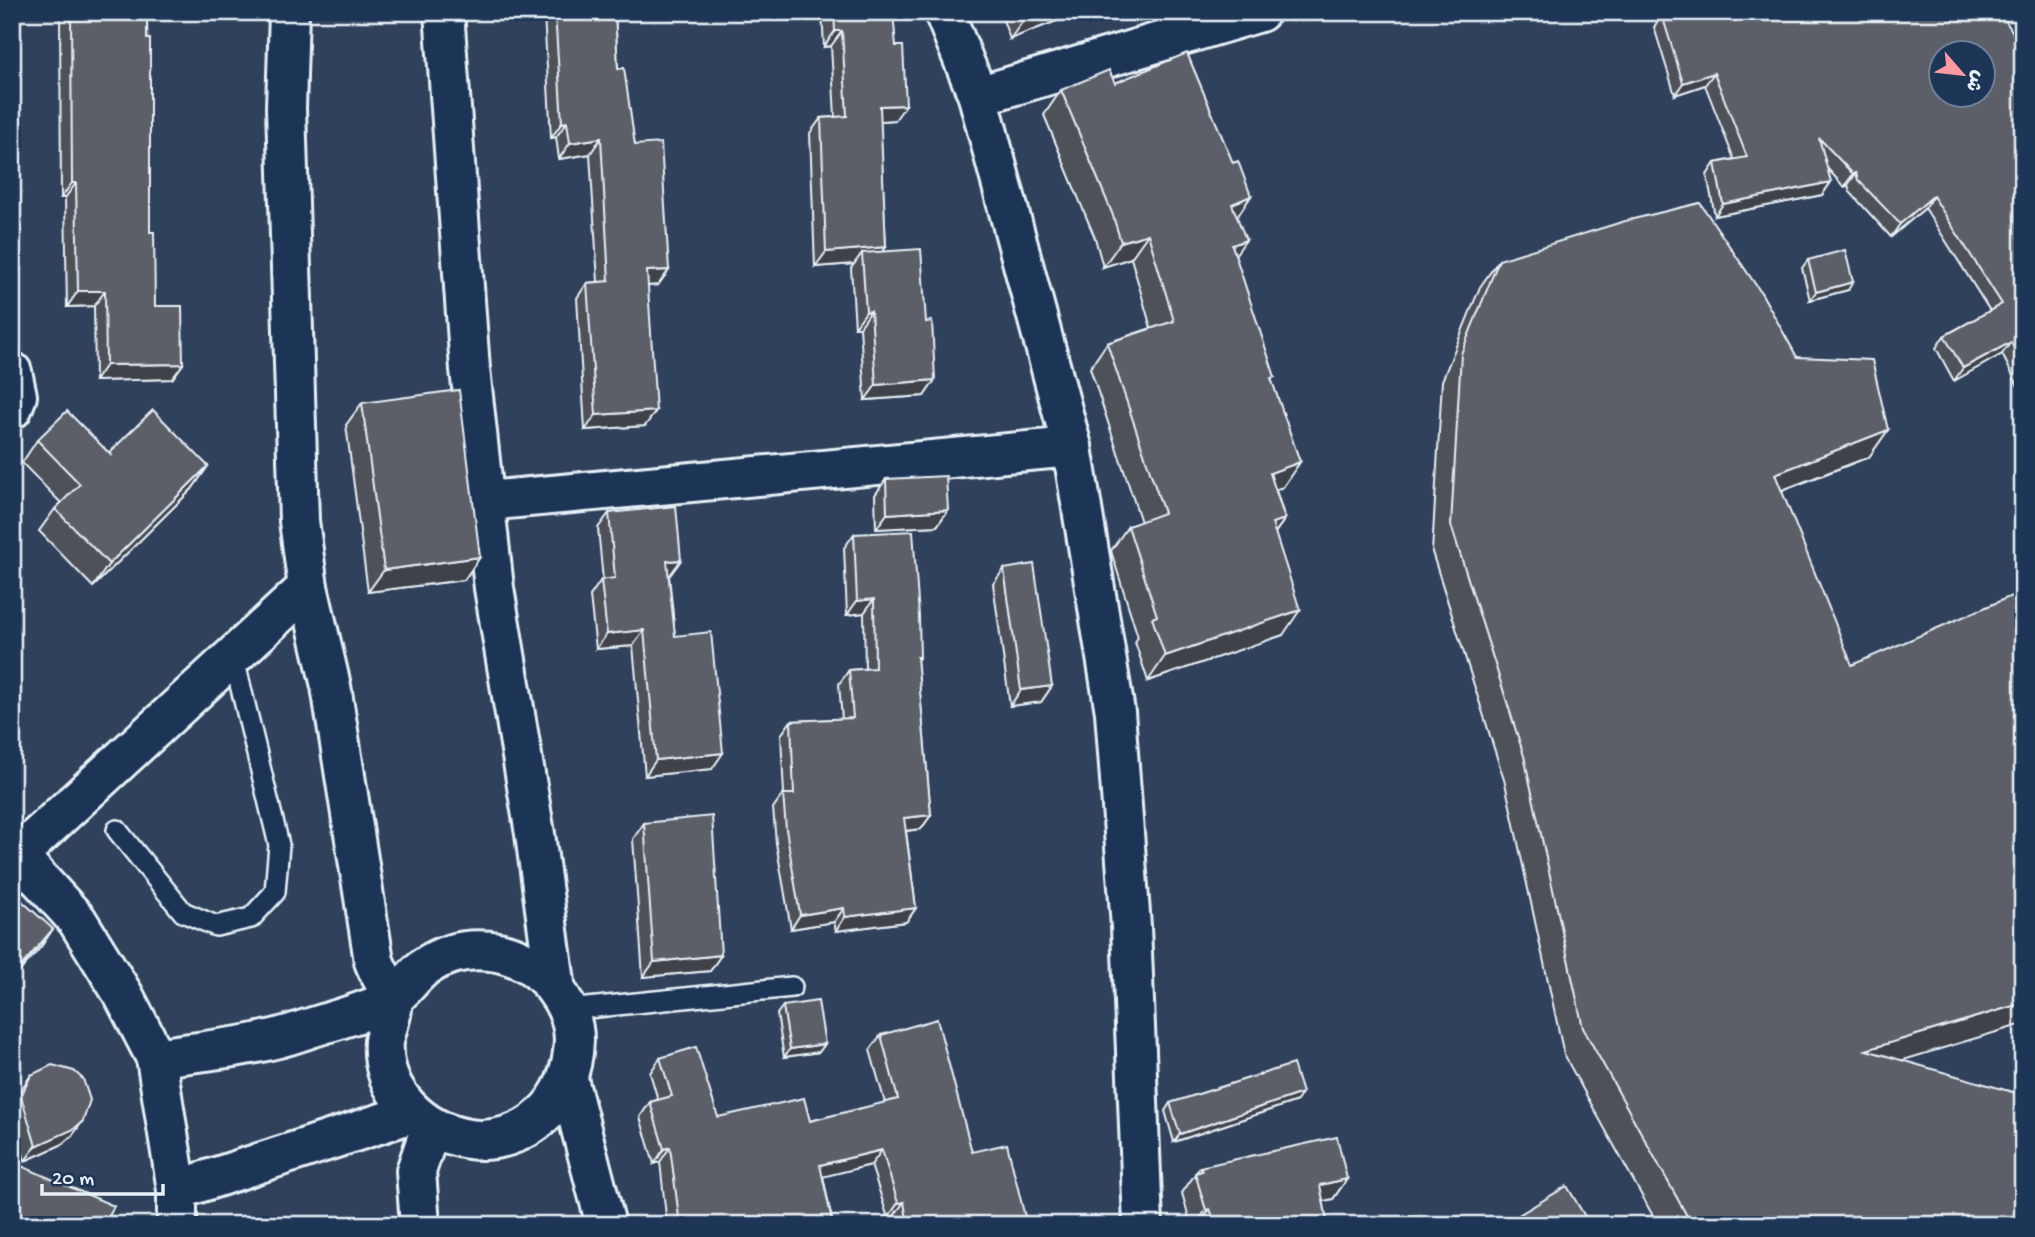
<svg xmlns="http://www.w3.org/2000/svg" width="2035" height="1237" font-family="'Gochi Hand','Playpen Sans Arabic',sans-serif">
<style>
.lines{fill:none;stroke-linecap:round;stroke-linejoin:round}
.lane-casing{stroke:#e8f1f8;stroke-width:24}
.street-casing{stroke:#e8f1f8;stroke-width:44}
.lane{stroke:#1d3557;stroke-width:19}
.street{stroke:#1d3557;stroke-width:38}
.wall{fill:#505159;stroke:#e8f1f8;stroke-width:2}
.shaded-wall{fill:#414248;stroke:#e8f1f8;stroke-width:2}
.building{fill:#5d5e67;stroke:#e8f1f8;stroke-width:2;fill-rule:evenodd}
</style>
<rect width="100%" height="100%" fill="#30415c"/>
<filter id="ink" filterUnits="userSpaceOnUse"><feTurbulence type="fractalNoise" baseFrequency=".0143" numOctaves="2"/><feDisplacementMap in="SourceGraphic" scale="14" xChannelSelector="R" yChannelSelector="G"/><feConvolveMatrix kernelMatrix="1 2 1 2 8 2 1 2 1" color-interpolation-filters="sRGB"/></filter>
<g filter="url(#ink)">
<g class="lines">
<g class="lane-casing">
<g id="lane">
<path d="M117 830 183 912 216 926 251 918 275 892 279 845 233 655"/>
<path d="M568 1010 792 987"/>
</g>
</g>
<g class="street-casing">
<g id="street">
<path d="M444 12 470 369 494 588 535 834 556 990"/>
<path d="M944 12 978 96 1072 447 1115 712 1131 927 1143 1225"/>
<path d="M978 96 1260 12"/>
<path d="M12 372 17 396 12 409"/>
<path d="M486 501 1072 447"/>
<path d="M12 849 77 920 124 996 156 1058 177 1190V1225"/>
<path d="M19 854 308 587"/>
<path d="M156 1058C204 1050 256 1047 301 1031 324 1023 374 1010 391 999 404 991 413 975 426 966 463 941 516 946 547 979 562 996 574 1017 574 1040 573 1070 564 1095 542 1116 523 1134 494 1143 469 1139 422 1132 380 1092 384 1041 386 1029 394 1012 392 999 390 990 378 973 374 961L331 686 308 587 299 521 286 108 289 12"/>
<path d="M568 1079 606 1225"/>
<path d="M177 1190 412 1113"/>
<path d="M420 1225 416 1171 431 1127"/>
</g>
</g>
<use href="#lane" class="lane"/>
<use href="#street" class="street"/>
</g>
<g class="wall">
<path d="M60 12H147L150 232 155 306 183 364 172 379 95 381 94 306 67 307 65 198H61Z"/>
<path d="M545 12H615L618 69 635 145 669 270 658 285 648 286 645 426 585 430 577 298 587 283 598 282 590 154 559 159 556 137 551 138 544 14Z"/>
<path d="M822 12H893L895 120 880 121 886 247 883 251 926 322 935 380 924 396 865 400 860 327H855L851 268 854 264 815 267 810 133 821 118 835 117 831 46 824 47Z"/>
<path d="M1000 12H1080L1010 39Z"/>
<path d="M1662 15 2023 48V396L2002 354 1954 381 1936 348 1944 336 1990 311 1925 208 1891 237 1850 192 1848 185 1844 187 1827 168 1831 182 1822 195 1715 216 1707 175 1715 163 1734 159 1705 85 1675 95 1654 27Z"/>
<path d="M1115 83 1233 163 1251 196 1237 217 1235 255 1272 382 1300 462 1283 487 1276 490 1285 519 1275 533 1283 635 1148 681 1135 642 1138 637 1111 551 1128 526 1141 522 1090 368 1107 343 1151 328 1131 258 1103 267 1095 238 1044 115 1061 90Z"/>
<path d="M1499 260 1797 357 1888 430 1869 457 1782 491 1902 1060 2023 1225H1658L1564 1055 1505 783 1432 552 1442 381 1480 287Z"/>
<path d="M1808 260 1848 290 1810 300 1802 268Z"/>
<path d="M362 403 480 557 464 580 368 592 346 425Z"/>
<path d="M37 440 109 453 111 451 208 466 192 489 93 587 39 531 55 509 61 503 22 463Z"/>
<path d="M886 479 948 510 937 526 876 529 875 495Z"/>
<path d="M609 513 681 560 670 575H669L675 636 712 769 645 776 633 646 596 649 590 596 601 580H603L598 528Z"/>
<path d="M854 534 920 657 917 660 931 815 921 829 906 831 916 908 906 922 836 931 834 922 791 929 776 843 773 808 783 794H784L781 735 791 721 842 719 839 684 849 670 865 669 864 613 847 615 844 548Z"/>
<path d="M1004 569 1052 686 1041 702 1010 706 993 584Z"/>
<path d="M644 823 721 955 710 971 643 977 633 839Z"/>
<path d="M783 1006 825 1044 819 1052 784 1057 777 1014Z"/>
<path d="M881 1035 972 1152 1027 1225H895L893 1217 888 1218 871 1165 823 1176 833 1225H667L660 1162 654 1164 640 1117 650 1102 658 1100 650 1073 660 1058 718 1117 810 1121 885 1103 870 1050Z"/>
<path d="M31 1075 72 1136 63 1144 25 1161 12 1118V1108L20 1091Z"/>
<path d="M1297 1101 1174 1142 1165 1111 1170 1103Z"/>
<path d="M1200 1167 1347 1179 1333 1199 1323 1201 1328 1225H1191L1182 1193Z"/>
</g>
<g class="shaded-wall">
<path d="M1037 12H1080L1010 39 1026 17Z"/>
<path d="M835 31H842L831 46 824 47Z"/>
<path d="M1714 73 1705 85 1675 95 1683 83Z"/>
<path d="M906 105 895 120 869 122 880 106Z"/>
<path d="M567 122 556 137 551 138 562 123Z"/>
<path d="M601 138 590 154 559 159 570 143Z"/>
<path d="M1856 173 1848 185 1844 187 1853 174Z"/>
<path d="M1831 182 1822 195 1715 216 1723 204Z"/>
<path d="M72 183H76L65 198H61Z"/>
<path d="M1251 196 1234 221 1232 204Z"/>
<path d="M1933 196 1925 208 1891 237 1900 224Z"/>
<path d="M1148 234 1131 258 1103 267 1121 242Z"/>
<path d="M1246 240 1228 265 1232 245Z"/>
<path d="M886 247 875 263 862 253 854 264 815 267 826 252Z"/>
<path d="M669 270 658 285 636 287 647 271Z"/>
<path d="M1853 282 1848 290 1810 300 1816 292Z"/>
<path d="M78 291H105L94 306 67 307Z"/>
<path d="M871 311 860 327H855L866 312Z"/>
<path d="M2011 342 2002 354 1954 381 1963 368Z"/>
<path d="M183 364 172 379 95 381 106 365Z"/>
<path d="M935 380 924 396 865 400 876 385Z"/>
<path d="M656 411 645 426 585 430 596 415Z"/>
<path d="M1888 430 1869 457 1756 500 1775 474Z"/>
<path d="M1300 462 1283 487 1253 497 1270 473Z"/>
<path d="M208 466 192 489 93 587 109 564Z"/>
<path d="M948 510 937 526 876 529 887 514Z"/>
<path d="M1285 519 1267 543 1272 523Z"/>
<path d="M480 557 464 580 368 592 384 570Z"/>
<path d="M681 560 670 575 656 577 667 561Z"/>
<path d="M874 599 864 613 847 615 857 601Z"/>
<path d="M1300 610 1283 635 1148 681 1165 656Z"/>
<path d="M644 630 633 646 596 649 607 634Z"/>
<path d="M1052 686 1041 702 1010 706 1021 690Z"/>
<path d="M723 753 712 769 645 776 656 760Z"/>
<path d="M931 815 921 829 895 832 904 818Z"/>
<path d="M844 908 834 922 791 929 800 915Z"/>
<path d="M916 908 906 922 836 931 845 917Z"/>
<path d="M53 929 41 947 12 980V977Z"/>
<path d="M721 955 710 971 643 977 654 962Z"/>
<path d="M2023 1003V1024L1847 1077 1866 1050Z"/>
<path d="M825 1044 819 1052 784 1057 790 1049Z"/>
<path d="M1302 1093 1297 1101 1174 1142 1180 1134Z"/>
<path d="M83 1121 72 1136 63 1144 25 1161 36 1146Z"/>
<path d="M670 1147 660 1162 654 1164 664 1149Z"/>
<path d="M882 1150 871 1165 810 1180 820 1165Z"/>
<path d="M1347 1179 1333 1199 1306 1205 1320 1185Z"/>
<path d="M904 1202 893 1217 888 1218 898 1203Z"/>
<path d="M1210 1209 1199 1225H1196L1206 1210Z"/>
</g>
<g class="building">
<path d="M71 12H147V39H150V232H154L155 306H182L183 364 106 365 105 291H78L76 183H72Z"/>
<path d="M555 12H615L618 69 624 68 635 145 661 143 669 270 647 271 656 411 596 415 587 283 609 281 601 138 570 143 567 122 562 123Z"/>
<path d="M834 12H893L896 46H903L906 105 880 106 886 247 826 252 821 118 847 116 842 31H835Z"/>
<path d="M1024 12H1037L1026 17Z"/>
<path d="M1672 12H1989L1997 21 2003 17 2023 48V366L2011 342 1963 368 1944 336 2002 304 1933 196 1900 224 1858 180 1856 173 1853 174 1819 138 1831 182 1723 204 1715 163 1747 157 1714 73 1683 83 1662 15ZM1941 52H1983V94H1941Z"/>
<path d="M1187 53 1233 163 1238 161 1251 196 1232 204 1246 240 1232 245 1275 377 1271 378 1300 462 1270 473 1285 519 1272 523 1300 610 1165 656 1152 618 1157 616 1128 526 1164 513 1107 343 1174 321 1148 234 1121 242 1112 213 1061 90 1109 70 1115 83Z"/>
<path d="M1700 203 1762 294 1797 357 1872 360 1888 430 1775 474 1852 665 2023 591V1003L1866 1050 2023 1095V1225H1692L1583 1028 1524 756 1451 525 1461 354 1499 260 1625 221Z"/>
<path d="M921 249 926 322 932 321 935 380 876 385 871 311 866 312 862 253Z"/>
<path d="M1845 250 1853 282 1816 292 1808 260Z"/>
<path d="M459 390 480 557 384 570 362 403Z"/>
<path d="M153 410 208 466 109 564 55 509 80 484 37 440 67 411 111 455V451Z"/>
<path d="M946 476 948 510 887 514 886 479Z"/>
<path d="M676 506 681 560 667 561 675 636 711 632 723 753 656 760 644 630 607 634 601 580 615 578 609 513Z"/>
<path d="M913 531 919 616 920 657H917L931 815 904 818 916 908 845 917 844 908 800 915 786 829 783 794H794L791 721 853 718 849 670 875 668 874 599 857 601 854 534Z"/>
<path d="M1034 564 1052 686 1021 690 1004 569Z"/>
<path d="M712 816 721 955 654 962 644 823Z"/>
<path d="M12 892 53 929 12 977Z"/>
<path d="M818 1001 825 1044 790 1049 783 1006Z"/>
<path d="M937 1019 972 1152 1007 1144 1027 1225H908L904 1202 898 1203 882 1150 820 1165 833 1225H680L670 1147 664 1149 650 1102 672 1096 660 1058 696 1047 718 1117 804 1098 810 1121 898 1099 881 1035Z"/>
<path d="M1293 1064 1302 1093 1180 1134 1170 1103Z"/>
<path d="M52 1065 74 1071 83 1079 90 1100 83 1121 74 1129 36 1146 21 1096 31 1075Z"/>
<path d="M1337 1137 1347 1179 1320 1185 1328 1225H1216L1210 1209 1206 1210 1195 1173 1202 1171 1200 1167Z"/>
<path d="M12 1162 114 1206 105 1225H12Z"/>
<path d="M1567 1186 1590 1225H1502Z"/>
</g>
</g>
<rect width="2035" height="1237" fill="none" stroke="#1d3557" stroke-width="42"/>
<rect x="21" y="21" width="1993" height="1195" fill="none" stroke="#e8f1f8" stroke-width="2.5" filter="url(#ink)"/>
<g transform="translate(1962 74) rotate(118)"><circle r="33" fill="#1d3557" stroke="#6e8097" stroke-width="2"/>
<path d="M0-5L12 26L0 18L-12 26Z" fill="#ff9aa2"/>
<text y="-10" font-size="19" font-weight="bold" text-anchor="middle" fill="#e8f1f8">ش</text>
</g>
<path d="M42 1184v10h121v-10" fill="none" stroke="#e8f1f8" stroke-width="3.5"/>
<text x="52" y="1184" font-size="21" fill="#e8f1f8" stroke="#1d3557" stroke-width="5" paint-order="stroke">20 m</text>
</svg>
